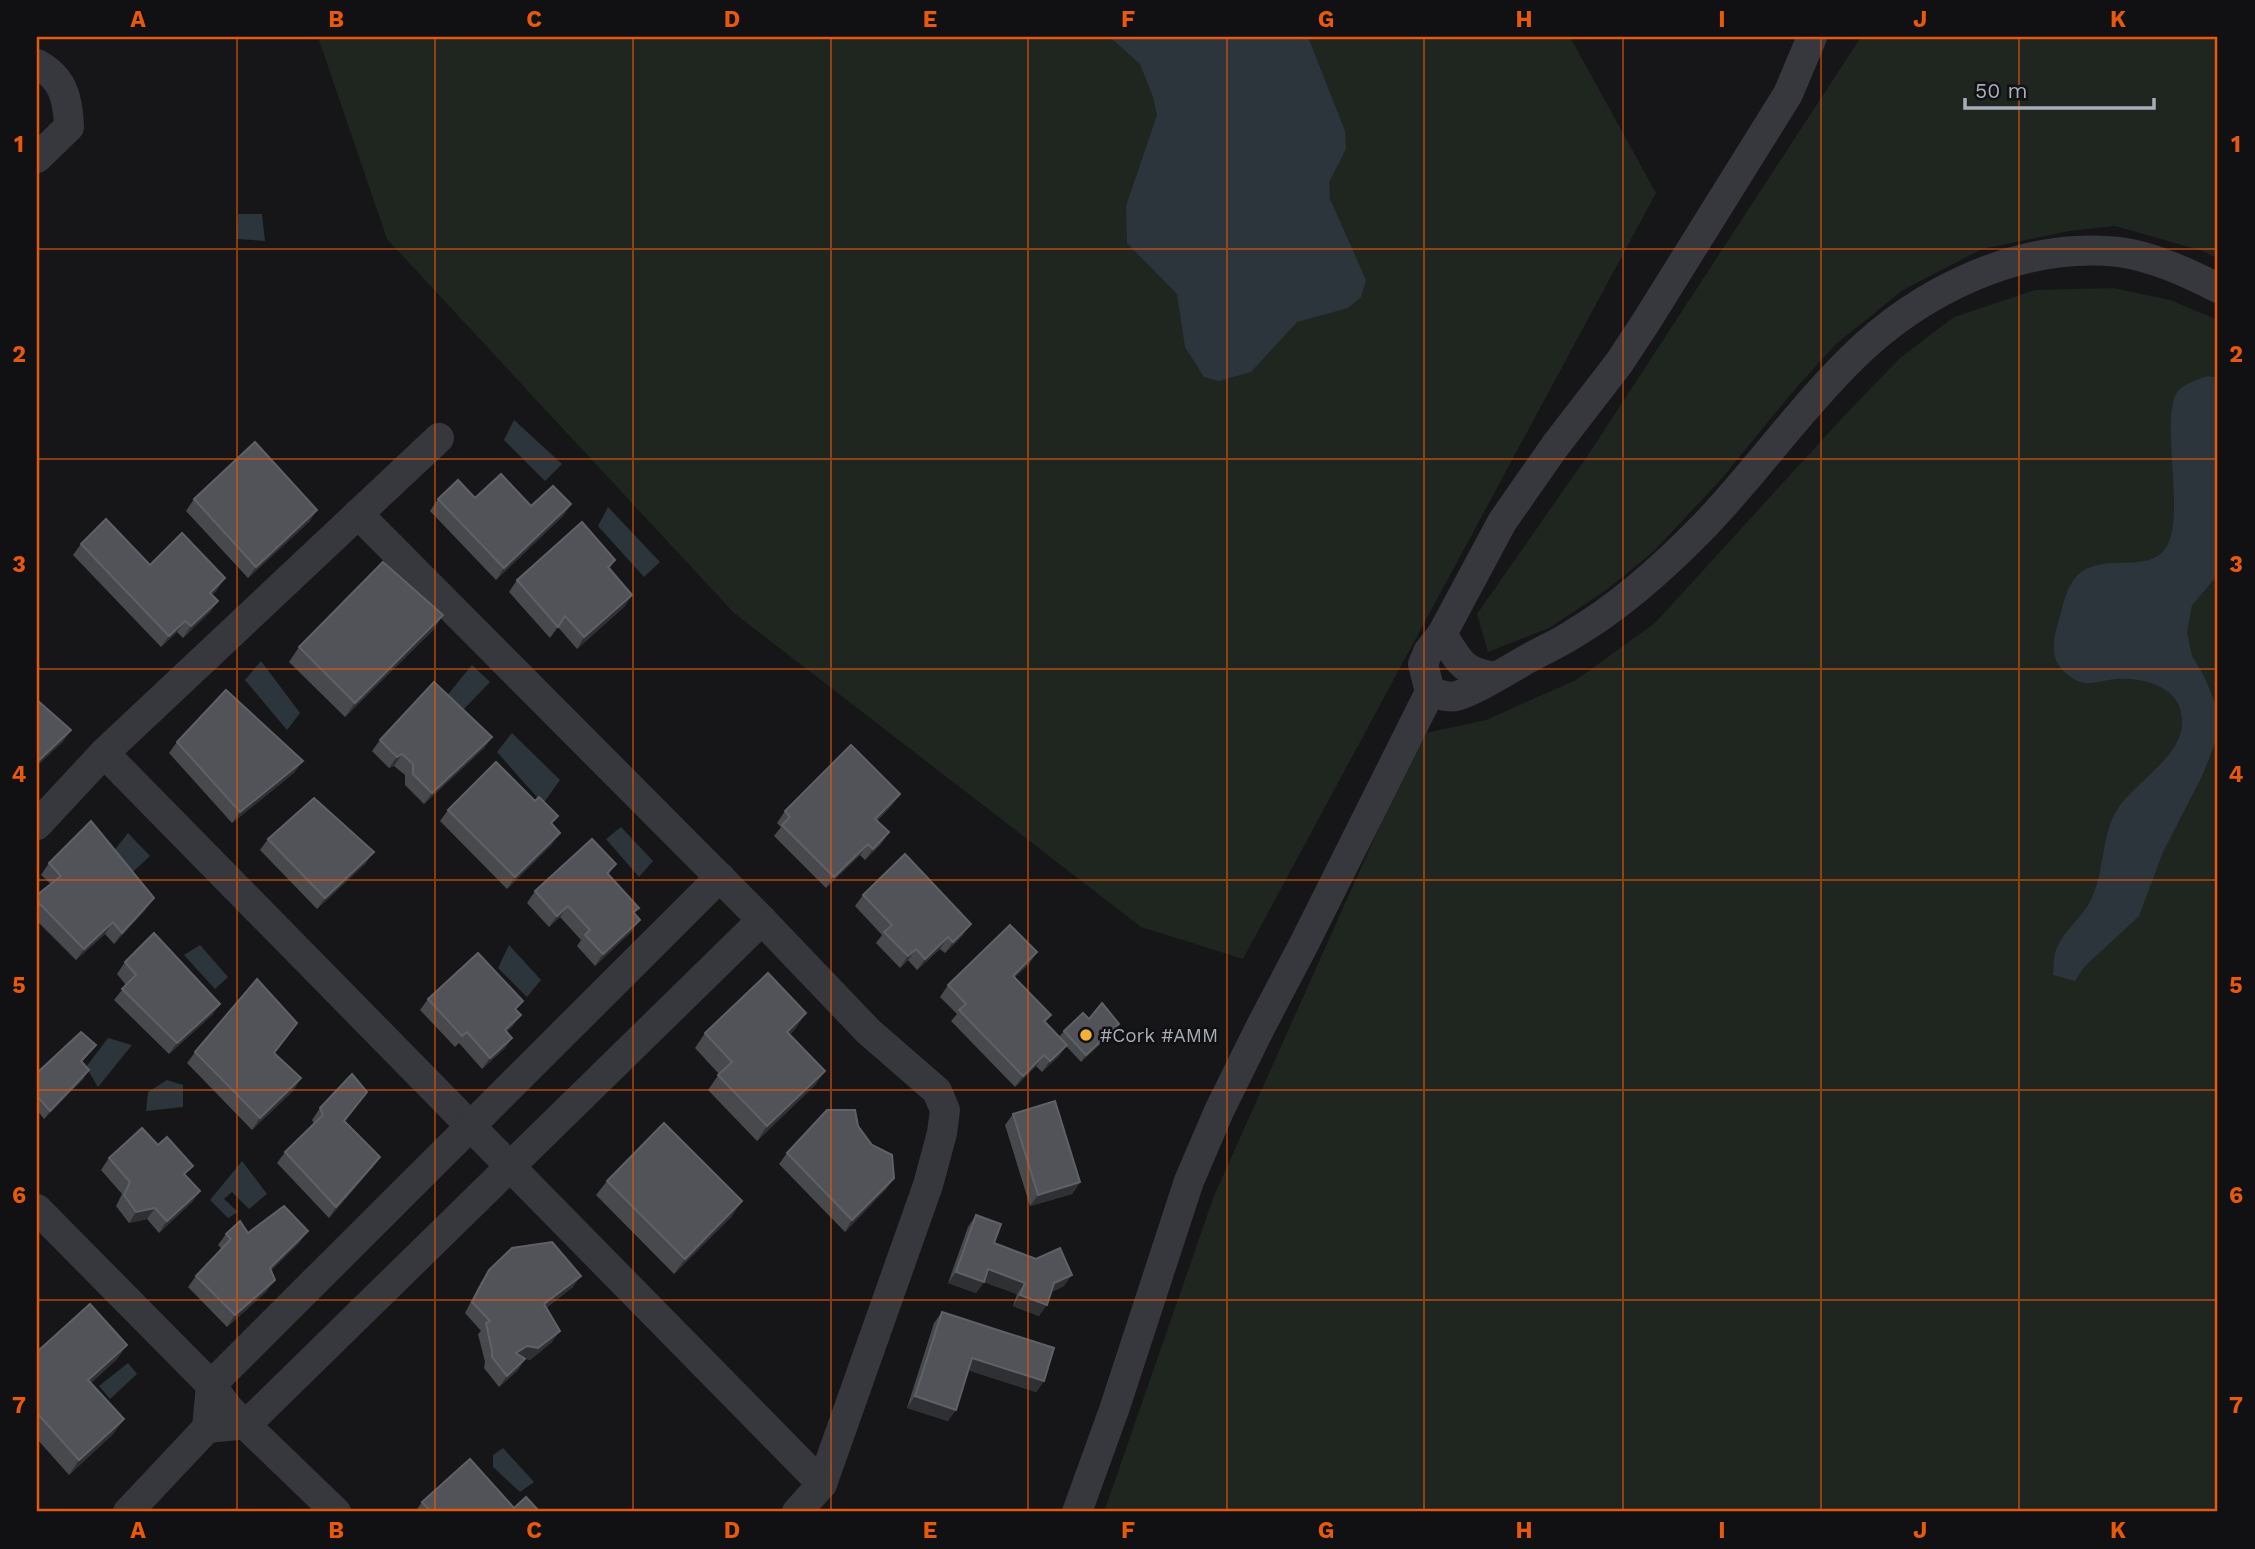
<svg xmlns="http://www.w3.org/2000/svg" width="2255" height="1549" font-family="'Work Sans',sans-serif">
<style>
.green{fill:#1e261f}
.water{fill:#2c353c}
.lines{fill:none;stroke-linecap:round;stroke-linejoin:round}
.minor{stroke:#37383d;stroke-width:30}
.wall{fill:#47494d}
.shaded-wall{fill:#2f3033}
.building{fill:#525359;stroke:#5f6168;stroke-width:2}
.grid{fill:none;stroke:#e8590c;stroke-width:2;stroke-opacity:0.55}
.poi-dot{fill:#f2b134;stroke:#111113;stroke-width:2.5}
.labels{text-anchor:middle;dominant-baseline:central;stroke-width:5;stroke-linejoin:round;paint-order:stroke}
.poi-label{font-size:19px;fill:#a8adb8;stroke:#111113;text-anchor:start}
.neatline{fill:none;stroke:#e8590c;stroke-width:2.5}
.grid-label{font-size:23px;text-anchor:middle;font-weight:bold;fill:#e8590c}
</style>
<rect width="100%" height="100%" fill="#161618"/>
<g class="green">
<path d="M318 37H1570L1656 193 1243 959 1141 927 734 613 387 239Z"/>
<path d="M1861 37H2218V259L2203 251 2115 226 2069 231 1982 249 1903 290 1836 344 1795 389 1723 477 1653 552 1605 591 1549 628 1488 652 1477 614 1588 455Z"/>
<path d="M2113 288 2170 300 2218 320V1512H1104L1214 1196 1421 734 1486 720 1576 680 1655 623 1844 416 1900 358 1954 317 2035 290Z"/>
</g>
<g class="water">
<path d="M1110 37H1308L1345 131 1346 149 1329 182 1330 199 1366 280 1361 297 1348 308 1297 322 1251 372 1219 381 1204 377 1185 347 1177 294 1127 243 1126 206 1157 115 1153 97 1140 64Z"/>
<path d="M238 214H262L265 241 237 239Z"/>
<path d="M2208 376 2218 378V575L2192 605 2187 632 2192 656 2205 678 2217 708 2216 741 2202 776 2163 852 2139 916 2084 967 2075 981 2053 975C2054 969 2053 961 2055 954 2060 934 2080 920 2090 902 2104 875 2101 842 2114 815 2130 784 2181 760 2182 723 2184 688 2145 677 2117 679 2107 679 2090 686 2081 682 2071 679 2062 671 2057 662 2050 648 2056 630 2060 616 2063 605 2066 590 2073 581 2096 547 2149 578 2167 546 2186 512 2158 411 2179 390 2186 383 2199 379 2208 376Z"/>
<path d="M514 420 562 464 545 481 504 440Z"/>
<path d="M608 507 660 562 644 577 598 526Z"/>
<path d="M261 661 300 713 287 730 245 680Z"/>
<path d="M472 665 490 682 463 710 445 698Z"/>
<path d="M512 733 560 780 543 804 497 752Z"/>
<path d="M621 827 653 861 639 877 606 839Z"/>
<path d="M128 833 150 856 123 881 106 861Z"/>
<path d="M200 945 228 977 215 989 184 955Z"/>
<path d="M509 945 541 980 527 997 498 968Z"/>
<path d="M108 1038 132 1045 98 1087 86 1067Z"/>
<path d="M167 1080 183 1085V1107L146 1111 148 1092Z"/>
<path d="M242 1161 267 1194 249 1209 232 1192 224 1199 238 1212 228 1218 210 1200Z"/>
<path d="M128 1363 137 1374 110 1399 99 1386Z"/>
<path d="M503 1448 534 1482 520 1492 493 1467V1455Z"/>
</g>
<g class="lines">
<g class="minor">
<path d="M37 64C63 78 68 98 69 127L37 158"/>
<path d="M358 514 762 920 868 1031 937 1091 945 1110 942 1133 928 1185 822 1484 797 1512"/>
<path d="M1442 634C1460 662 1460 670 1494 677"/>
<path d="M1430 692C1437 694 1449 698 1456 696 1476 691 1512 667 1531 657 1545 649 1560 643 1573 634 1621 606 1665 566 1704 526 1755 473 1798 411 1851 359 1919 291 2021 241 2119 252 2152 256 2188 273 2218 288"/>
<path d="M104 753 822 1484"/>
<path d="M37 825 104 753 439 438"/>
<path d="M37 1209 211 1385 228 1408 336 1512"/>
<path d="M207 1428 247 1424 762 920"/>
<path d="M128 1512 207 1428 211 1385 720 877"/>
<path d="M1077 1512 1114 1410 1189 1181 1219 1111 1261 1026 1305 942 1430 692 1423 664 1428 652 1442 634 1502 522 1555 446 1619 363 1646 322 1788 94 1812 37"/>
</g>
</g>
<g class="wall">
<path d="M475 498 531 506 571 504 563 516 496 580 430 511 438 499Z"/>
<path d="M194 499 310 521 248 578 186 511Z"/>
<path d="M81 544 150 565 217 590 212 595 218 601 210 612 183 638 177 632 161 647 73 555Z"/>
<path d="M615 560 609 569 625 606 577 649 558 627 550 638 509 592 517 580Z"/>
<path d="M443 615 433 630 345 717 289 662 299 647Z"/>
<path d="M492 737 484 748 424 804 405 785V775L394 766 389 768 372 751 380 740Z"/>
<path d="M177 742 295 772 232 823 169 753Z"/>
<path d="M900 794 892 805 877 821 889 832 881 844 865 860 860 855 826 888 774 836 781 827 777 823 785 811Z"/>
<path d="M535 801 552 824V844L507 889 440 821 448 810Z"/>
<path d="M268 839 366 863 317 909 260 850Z"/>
<path d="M49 863 146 909 114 944 105 934 76 960 37 921V895L51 884 41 875Z"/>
<path d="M616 864 608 875 639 908 634 914 632 931 595 966 577 946 581 940 560 917 549 927 527 903 535 891Z"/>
<path d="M863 895 963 935 945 953 940 949 917 970 908 960 900 968 876 943 882 935 855 906Z"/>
<path d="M1037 952 1029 964 1015 977 1051 1015 1045 1023 1059 1037 1064 1031 1089 1019 1119 1024 1114 1031 1081 1062 1066 1046 1059 1056 1042 1072 1036 1066 1015 1087 951 1021 957 1014 940 997 948 985Z"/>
<path d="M125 962 220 1004 212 1015 169 1054 114 1000 126 985 117 974Z"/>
<path d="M428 999 517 1010 513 1026 506 1032 512 1038 504 1049 482 1069 459 1043 455 1047 420 1010Z"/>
<path d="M796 1028 790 1034 825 1071 815 1085 757 1141 708 1090 719 1074 695 1048 705 1033Z"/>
<path d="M96 1045 82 1062 84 1078 44 1119 37 1110V1073Z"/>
<path d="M195 1052 275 1053 294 1090 252 1130 187 1063Z"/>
<path d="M359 1103 345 1121 380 1157 372 1168 329 1218 277 1163 285 1152 314 1124 312 1120 320 1108Z"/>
<path d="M1013 1114 1080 1182 1072 1194 1030 1206 1005 1125Z"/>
<path d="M858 1126 894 1178 886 1189 845 1232 779 1164 787 1153Z"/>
<path d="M109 1158 185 1176 200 1191 192 1202 159 1233 147 1219 129 1223 116 1206 122 1194 101 1170Z"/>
<path d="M607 1181 732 1216 674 1274 596 1195Z"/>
<path d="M976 1215 994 1243 1064 1286 1051 1292 1039 1316 1013 1306 1017 1294 984 1282 976 1293 948 1283 968 1227Z"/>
<path d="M248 1233 300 1242 271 1270 267 1291 227 1327 188 1287 196 1276 222 1249 218 1245 226 1234Z"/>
<path d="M489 1270 573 1287 546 1308 552 1342 530 1360 524 1358 525 1359 517 1371 499 1387 484 1368 485 1362 478 1334 481 1331 465 1313 481 1282Z"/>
<path d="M942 1312 1044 1381 1036 1392 968 1370 948 1421 907 1408 934 1323Z"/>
<path d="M127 1345 116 1360 91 1383 124 1419 113 1434 69 1475 37 1439V1352Z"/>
<path d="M422 1502 514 1508 540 1512H415Z"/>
</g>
<g class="shaded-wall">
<path d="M571 504 563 516 496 580 504 568Z"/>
<path d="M317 510 310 521 248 578 256 567Z"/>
<path d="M225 578 217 590 202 604 210 593Z"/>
<path d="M632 595 625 606 577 649 584 637Z"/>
<path d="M218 601 210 612 183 638 191 626Z"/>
<path d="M443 615 433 630 345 717 355 703Z"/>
<path d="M185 621 177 632 161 647 169 636Z"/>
<path d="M71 730 63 742 37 766V762Z"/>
<path d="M492 737 484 748 424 804 432 793Z"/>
<path d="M402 754 394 766 389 768 397 757Z"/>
<path d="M303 761 295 772 232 823 240 812Z"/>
<path d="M900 794 892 805 867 830 875 819Z"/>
<path d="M889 832 881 844 865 860 873 849Z"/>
<path d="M560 833 552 844 507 889 515 877Z"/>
<path d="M868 844 860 855 826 888 834 877Z"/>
<path d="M374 852 366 863 317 909 325 898Z"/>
<path d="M154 898 146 909 114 944 122 933Z"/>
<path d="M568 906 560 917 549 927 557 916Z"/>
<path d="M640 920 632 931 595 966 603 954Z"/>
<path d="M113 922 105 934 76 960 84 949Z"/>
<path d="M971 924 963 935 945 953 953 942Z"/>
<path d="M948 937 940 949 917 970 925 959Z"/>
<path d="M916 949 908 960 900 968 908 956Z"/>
<path d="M1037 952 1029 964 1005 987 1013 976Z"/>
<path d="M220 1004 212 1015 169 1054 177 1043Z"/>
<path d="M806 1013 796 1028 777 1046 787 1032Z"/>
<path d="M521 1015 513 1026 497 1041 505 1030Z"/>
<path d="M1119 1024 1114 1031 1081 1062 1086 1055Z"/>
<path d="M512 1038 504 1049 482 1069 490 1058Z"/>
<path d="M1067 1045 1059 1056 1042 1072 1050 1061Z"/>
<path d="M1044 1055 1036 1066 1015 1087 1023 1076Z"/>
<path d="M89 1070 84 1078 44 1119 50 1111Z"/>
<path d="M825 1071 815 1085 757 1141 767 1126Z"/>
<path d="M301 1078 294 1090 252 1130 260 1118Z"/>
<path d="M380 1157 372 1168 329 1218 336 1207Z"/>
<path d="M894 1178 886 1189 845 1232 852 1220Z"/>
<path d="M1080 1182 1072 1194 1030 1206 1038 1195Z"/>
<path d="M200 1191 192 1202 159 1233 167 1221Z"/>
<path d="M742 1201 732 1216 674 1274 685 1259Z"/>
<path d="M155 1208 147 1219 129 1223 136 1212Z"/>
<path d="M308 1231 300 1242 263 1279 270 1268Z"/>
<path d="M988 1269 1025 1283 1017 1294 984 1282 976 1293 948 1283 956 1272Z"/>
<path d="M1072 1275 1064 1286 1046 1295 1054 1283Z"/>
<path d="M581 1276 573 1287 536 1315 544 1304Z"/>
<path d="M275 1280 267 1291 227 1327 235 1315Z"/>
<path d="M1020 1295 1047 1305 1039 1316 1013 1306Z"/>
<path d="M560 1331 552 1342 530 1360 519 1357 516 1353 527 1346Z"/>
<path d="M127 1345 116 1360 78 1395 88 1380Z"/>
<path d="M972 1358 1044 1381 1036 1392 964 1369Z"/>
<path d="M525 1359 517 1371 499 1387 507 1376Z"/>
<path d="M915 1396 956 1410 948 1421 907 1408Z"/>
<path d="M124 1419 113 1434 69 1475 79 1460Z"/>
</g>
<g class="building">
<path d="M255 442 317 510 256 567 194 499Z"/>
<path d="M501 474 531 506 553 486 571 504 504 568 438 499 458 480 475 498Z"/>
<path d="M106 519 150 565 182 533 225 578 210 593 218 601 191 626 185 621 169 636 81 544Z"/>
<path d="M582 522 615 560 608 567 632 595 584 637 565 616 558 627 517 580Z"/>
<path d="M383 562 443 615 355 703 299 647Z"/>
<path d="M434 682 492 737 432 793 413 774V764L402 754 397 757 380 740Z"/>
<path d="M226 690 303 761 240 812 177 742Z"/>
<path d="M37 700 71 730 37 762Z"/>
<path d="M851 745 900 794 875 819 889 832 873 849 868 844 834 877 782 825 790 817 785 811Z"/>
<path d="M496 762 535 801 539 797 558 816 551 823 560 833 515 877 448 810Z"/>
<path d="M314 798 374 852 325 898 268 839Z"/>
<path d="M91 821 154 898 122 933 113 922 84 949 37 901V895L61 876 49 863Z"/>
<path d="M592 839 616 864 607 873 639 908 633 912 640 920 603 954 585 935 590 930 568 906 557 916 535 891Z"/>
<path d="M905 854 971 924 953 942 948 937 925 959 916 949 908 956 884 932 892 925 863 895Z"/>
<path d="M1010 925 1037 952 1013 976 1051 1015 1044 1021 1067 1045 1050 1061 1044 1055 1023 1076 959 1010 966 1004 948 985Z"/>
<path d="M154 933 220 1004 177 1043 122 989 136 975 125 962Z"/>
<path d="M478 953 523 1001 515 1009 521 1015 505 1030 512 1038 490 1058 467 1032 462 1036 428 999Z"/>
<path d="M768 973 806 1013 787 1032 825 1071 767 1126 718 1075 732 1062 705 1033Z"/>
<path d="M257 979 297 1023 274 1053 301 1078 260 1118 195 1052Z"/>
<path d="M1102 1003 1119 1024 1086 1055 1064 1031 1083 1013 1089 1019Z"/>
<path d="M81 1032 96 1045 81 1061 89 1070 50 1111 37 1096V1073Z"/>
<path d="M352 1074 367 1092 344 1121 380 1157 336 1207 285 1152 323 1115 320 1108Z"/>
<path d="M1055 1101 1080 1182 1038 1195 1013 1114Z"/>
<path d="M827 1110H855L858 1126 872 1145 892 1155 894 1178 852 1220 787 1153Z"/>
<path d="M664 1123 742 1201 685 1259 607 1181Z"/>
<path d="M142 1128 158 1145 167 1137 193 1166 184 1174 200 1191 167 1221 155 1208 136 1212 124 1195 130 1182 109 1158Z"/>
<path d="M284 1206 308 1231 270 1268 275 1280 235 1315 196 1276 231 1239 226 1234 240 1221 248 1233Z"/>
<path d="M976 1215 1001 1224 994 1243 1036 1259 1060 1248 1072 1275 1054 1283 1047 1305 1020 1295 1025 1283 988 1269 984 1282 956 1272Z"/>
<path d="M552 1242 581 1276 544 1304 560 1331 538 1348 527 1346 516 1353 525 1359 507 1376 492 1357V1351L486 1323 490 1321 472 1302 489 1270 512 1248Z"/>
<path d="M90 1304 127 1345 88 1380 124 1419 79 1460 37 1413V1352Z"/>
<path d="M942 1312 1054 1348 1044 1381 972 1358 956 1410 915 1396Z"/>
<path d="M470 1459 514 1508 526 1497 540 1512H431L422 1502Z"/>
</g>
<path class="grid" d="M237 37V1512M435 37V1512M633 37V1512M831 37V1512M1028 37V1512M1227 37V1512M1424 37V1512M1623 37V1512M1821 37V1512M2019 37V1512M37 249H2218M37 459H2218M37 669H2218M37 880H2218M37 1090H2218M37 1300H2218"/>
<circle class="poi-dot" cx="1086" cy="1035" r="7"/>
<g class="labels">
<g class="poi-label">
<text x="1100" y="1035">#Cork #AMM</text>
</g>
</g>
<rect width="2255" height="1549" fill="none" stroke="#111113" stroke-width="77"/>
<path d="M1965 98v10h189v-10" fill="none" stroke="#a8adb8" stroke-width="3.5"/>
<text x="1975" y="98" font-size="21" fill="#a8adb8" stroke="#111113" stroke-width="5" paint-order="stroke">50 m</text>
<rect x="38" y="38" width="2178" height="1472" class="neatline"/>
<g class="grid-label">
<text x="138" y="27">A</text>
<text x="336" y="27">B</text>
<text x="534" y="27">C</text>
<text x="732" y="27">D</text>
<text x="930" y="27">E</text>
<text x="1128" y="27">F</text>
<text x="1326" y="27">G</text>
<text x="1524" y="27">H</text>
<text x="1722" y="27">I</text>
<text x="1920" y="27">J</text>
<text x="2118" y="27">K</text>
<text x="19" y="152">1</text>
<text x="2236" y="152">1</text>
<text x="19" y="362">2</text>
<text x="2236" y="362">2</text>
<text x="19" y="572">3</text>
<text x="2236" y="572">3</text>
<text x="19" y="782">4</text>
<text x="2236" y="782">4</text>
<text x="19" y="993">5</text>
<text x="2236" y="993">5</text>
<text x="19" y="1203">6</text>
<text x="2236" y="1203">6</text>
<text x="19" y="1413">7</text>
<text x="2236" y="1413">7</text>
<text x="138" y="1538">A</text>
<text x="336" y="1538">B</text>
<text x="534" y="1538">C</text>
<text x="732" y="1538">D</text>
<text x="930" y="1538">E</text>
<text x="1128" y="1538">F</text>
<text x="1326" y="1538">G</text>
<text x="1524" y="1538">H</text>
<text x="1722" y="1538">I</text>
<text x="1920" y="1538">J</text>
<text x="2118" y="1538">K</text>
</g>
</svg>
